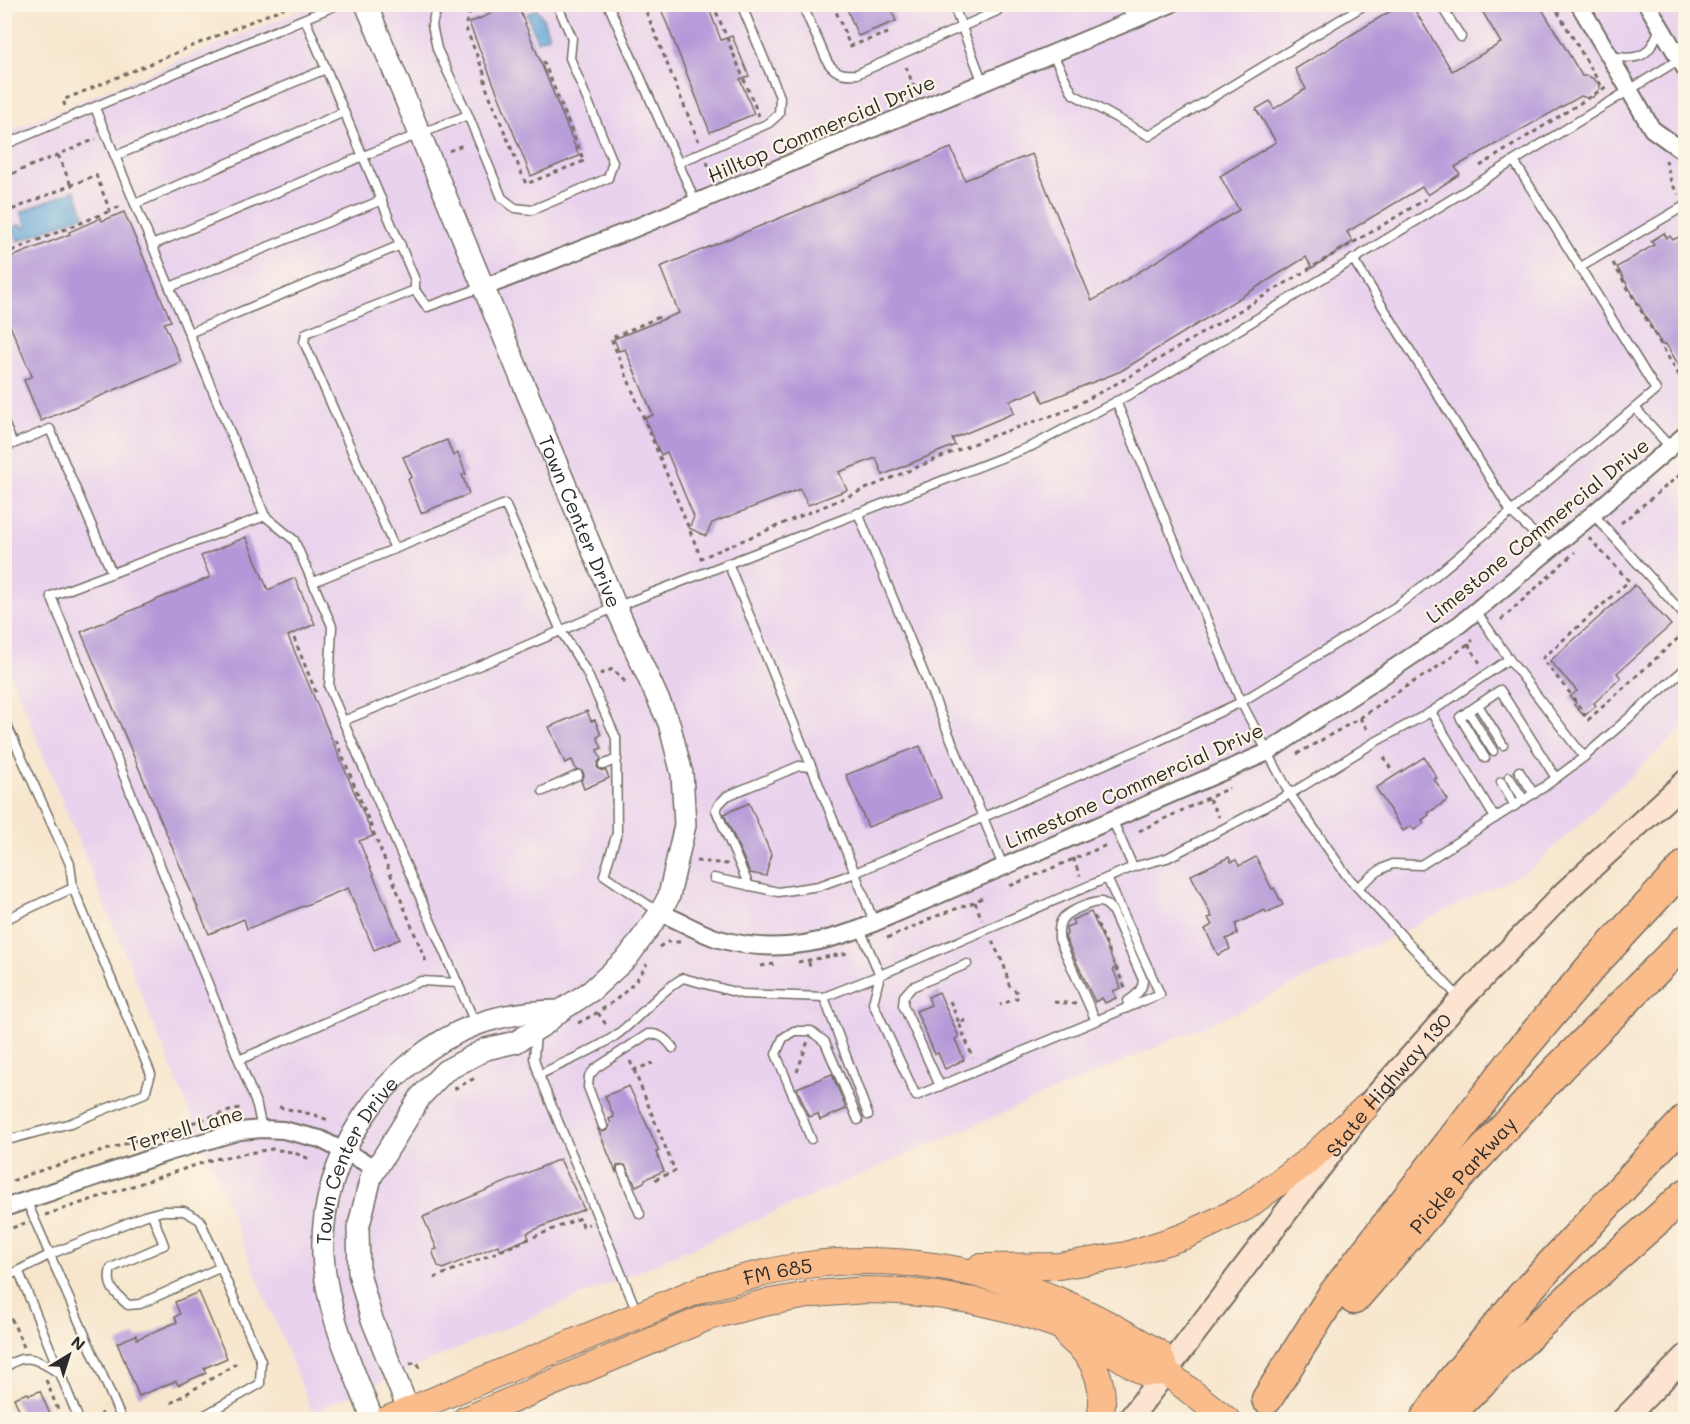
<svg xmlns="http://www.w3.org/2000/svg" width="1690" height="1424" font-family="Mali,sans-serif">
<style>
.built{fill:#e9d2ed}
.water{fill:#65a7d9;stroke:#486982;stroke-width:1.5}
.building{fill:#b397d8}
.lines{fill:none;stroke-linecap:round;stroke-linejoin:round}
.service-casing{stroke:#726c64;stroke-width:11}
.minor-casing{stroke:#726c64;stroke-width:20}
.tertiary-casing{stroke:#726c64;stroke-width:24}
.secondary-casing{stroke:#726c64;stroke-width:26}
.primary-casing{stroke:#726c64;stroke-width:28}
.motorway-casing{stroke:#726c64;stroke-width:33}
.path{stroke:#726c64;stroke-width:3;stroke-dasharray:4.5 4.5;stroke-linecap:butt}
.service{stroke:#fff;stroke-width:8}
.minor{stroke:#fff;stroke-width:16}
.tertiary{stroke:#fff;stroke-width:21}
.secondary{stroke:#fde4d1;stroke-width:22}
.primary{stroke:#fabc8b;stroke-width:26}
.motorway{stroke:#fabc8b;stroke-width:30}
.labels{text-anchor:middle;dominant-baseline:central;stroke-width:4.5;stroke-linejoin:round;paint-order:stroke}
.street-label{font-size:20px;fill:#2b2b2b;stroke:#fcf5e5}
</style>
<rect width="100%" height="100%" fill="#fcf5e5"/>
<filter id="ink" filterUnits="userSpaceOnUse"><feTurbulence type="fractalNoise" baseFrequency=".0167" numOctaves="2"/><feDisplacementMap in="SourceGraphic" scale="12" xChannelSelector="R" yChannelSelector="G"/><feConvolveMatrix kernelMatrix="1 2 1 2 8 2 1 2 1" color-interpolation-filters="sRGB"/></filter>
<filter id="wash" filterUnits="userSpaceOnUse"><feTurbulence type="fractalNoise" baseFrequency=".008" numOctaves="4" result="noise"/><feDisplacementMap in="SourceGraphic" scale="24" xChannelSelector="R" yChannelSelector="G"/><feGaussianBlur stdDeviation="1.35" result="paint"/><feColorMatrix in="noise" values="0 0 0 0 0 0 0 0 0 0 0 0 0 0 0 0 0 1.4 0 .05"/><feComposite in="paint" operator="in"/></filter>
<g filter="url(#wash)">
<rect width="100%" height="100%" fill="#f7e6cd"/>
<path class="built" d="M418 4 1685 5V726L1531 869 1235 1013 312 1412 5 661 4 133 312 5H389L394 14Z"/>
<g class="water">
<path d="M537 9 543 18 549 36 537 41 527 14Z"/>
<path d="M75 190 85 215 18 241 12 228 21 224 23 228 27 226 21 212Z"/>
</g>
<g id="blocks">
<g class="building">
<path d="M514 4H517L579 156 531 176 469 23Z"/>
<path d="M659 4H707L721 40 732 36 749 76 740 79 754 114 710 132Z"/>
<path d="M845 4H889L896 21 858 36Z"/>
<path d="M1402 4H1411L1452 71 1501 43 1478 4H1539L1582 76H1588L1594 79 1598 83 1600 88 1593 97 1587 98 1581 96 1455 167 1460 174 1428 195 1422 187 1347 232 1353 242 1312 268 1306 257 1121 371 1043 402 1038 390 1010 401 1014 413 952 439 955 445 883 475 876 458 839 472 847 490 808 505 800 489 712 523 706 536 689 528 694 517 667 452 661 455 645 418 653 415 625 349 619 351 614 339 679 313 660 267 951 148 965 180 1032 154 1092 301 1239 210 1220 176 1276 142 1256 109 1270 101 1274 109 1306 89 1295 69Z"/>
<path d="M124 212 171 321 164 323 181 362 41 421 24 380 32 376 4 312V260L70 234 69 232 101 218 102 221Z"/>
<path d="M1664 233 1667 238 1670 236 1673 240 1686 233V377L1666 344 1662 345 1617 267 1654 245 1651 241Z"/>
<path d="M447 440 453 456 458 453 466 474 462 475 469 494 421 513 408 479 412 477 403 457Z"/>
<path d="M246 537 268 590 295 578 315 624 288 636 373 836 359 841 400 939 374 950 348 888 247 929 244 919 209 934 81 632 210 577 201 556Z"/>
<path d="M1635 585 1671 625 1617 673 1621 678 1594 703 1596 706 1584 716 1574 705 1576 703 1570 697 1577 691 1550 661Z"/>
<path d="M587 711 591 721 595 720 601 735 597 737 602 748 597 750 601 759 598 762 597 767 600 770 606 771 609 778 584 789 581 781 584 776 583 772 576 769 572 760 565 763 549 727Z"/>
<path d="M920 746 941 798 868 827 846 775Z"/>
<path d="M1424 757 1437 778 1434 779 1448 800 1428 813 1429 815 1422 820 1424 823 1414 830 1411 826 1403 831 1376 788Z"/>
<path d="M749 803 771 854 766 876 750 873 724 814Z"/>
<path d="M1229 857 1231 862 1236 860 1239 866 1256 857 1272 889 1274 888 1283 905 1266 913 1265 910 1236 924 1237 934 1226 939 1230 949 1218 955 1205 929 1212 925 1208 918 1212 917 1191 875Z"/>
<path d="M1091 912 1116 968 1113 969 1121 988 1113 991 1116 998 1105 1003 1102 998 1095 1002 1065 937 1067 934 1066 927 1074 924 1072 920Z"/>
<path d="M939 992 959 1037 955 1039 964 1060 945 1069 938 1053 935 1054 916 1011 931 1005 928 997Z"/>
<path d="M832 1074 846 1109 820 1120 818 1114 809 1117 797 1088Z"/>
<path d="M629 1086 659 1151 656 1152 664 1171 645 1179 644 1182 636 1186 625 1165 617 1166 616 1172 598 1129 603 1132 608 1130 611 1123 609 1119 614 1117 605 1096Z"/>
<path d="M560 1159 584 1209 527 1233 529 1238 500 1250 498 1245 443 1269 438 1266 433 1253V1250L437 1249 423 1217Z"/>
<path d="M199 1292 227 1358 204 1368 206 1373 178 1385 176 1381 139 1396 117 1343 136 1335 137 1339 177 1322 175 1317 180 1314 175 1302Z"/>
<path d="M40 1391 52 1419H23L14 1398 28 1393 29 1395Z"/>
</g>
</g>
</g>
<g filter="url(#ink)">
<use href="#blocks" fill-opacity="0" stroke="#726c64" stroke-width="1.5"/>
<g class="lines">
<g class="service-casing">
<g id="service">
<path d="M452 4 435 13 432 25 437 49 468 115 502 198 515 208 532 210 608 178 613 162 570 58 572 38 557 4"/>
<path d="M608 4 696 203"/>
<path d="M802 4 828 63C837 74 843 75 857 74L997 11 1001 4"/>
<path d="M953 4 983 83"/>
<path d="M1125 4 1132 21"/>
<path d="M1440 4 1461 37"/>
<path d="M305 19 415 280V290L306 333 304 342 395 549"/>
<path d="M1053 55 1073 94 1149 136 1366 4"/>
<path d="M1609 56C1640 61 1650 57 1660 27"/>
<path d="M95 108 265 516"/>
<path d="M4 145 339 4"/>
<path d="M115 156 326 69"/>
<path d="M678 163 769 123 779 114 780 97 741 4"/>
<path d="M135 204 344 112"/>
<path d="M152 245 363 156 468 115"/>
<path d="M1353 259 1511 512 1551 549"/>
<path d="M1579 268 1686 205"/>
<path d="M170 287 382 200"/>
<path d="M415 290 427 307 483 287"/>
<path d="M189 333 401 245"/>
<path d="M1116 401 1241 702 1290 794 1347 876 1461 1000"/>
<path d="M1635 408 1670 447"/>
<path d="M4 423 13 444 50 429 112 573"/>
<path d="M858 513 1003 866"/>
<path d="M1593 514 1686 617"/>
<path d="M728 563 855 873 874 922"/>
<path d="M313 582 505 504 561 631 586 671 616 738 617 833 604 875 660 913"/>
<path d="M1476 611 1509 659 1584 757 1686 668"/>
<path d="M1478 705 1503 745"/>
<path d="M1468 711 1493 751"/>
<path d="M1431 712 1509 659"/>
<path d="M4 719 70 864 73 888 151 1074 145 1093 71 1123 4 1141"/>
<path d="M1485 758 1460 717 1500 690 1556 778"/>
<path d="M603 765 617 759"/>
<path d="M1519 771 1534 794"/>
<path d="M1509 777 1524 800"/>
<path d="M1501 782 1515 806"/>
<path d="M543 791 578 775"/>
<path d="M1495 818 1544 787 1584 757"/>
<path d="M1133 867 1167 858 1290 794 1375 742 1431 712 1495 818 1421 865 1392 864 1380 870 1358 887"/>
<path d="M714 878 778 892 819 886 855 873 1156 742 1241 702 1397 606 1434 577 1656 390 1514 161"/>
<path d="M749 886 716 810 719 804 727 796 799 766 811 767"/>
<path d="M4 920 73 888"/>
<path d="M860 929 880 975 1133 867 1112 819"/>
<path d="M824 997 868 1115"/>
<path d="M1096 1021 1059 939C1059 931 1058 922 1065 916 1072 910 1091 902 1101 902 1106 903 1109 907 1112 910L1143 980C1143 990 1136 996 1128 1001L1127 1008"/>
<path d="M476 1025 343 721 488 662 616 607 1032 446 1157 380 1680 59"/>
<path d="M536 1033 534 1058 539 1075 637 1312"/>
<path d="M239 1060 421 981 458 983"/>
<path d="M539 1075C564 1062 592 1052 615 1036 639 1019 657 993 683 978L742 994 824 997 880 975 873 1003 916 1096 1160 994 1107 878"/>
<path d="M940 1086 903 1005 904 996 912 987 967 964"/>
<path d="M603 1126 588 1087 589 1076 596 1068 648 1034C660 1033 666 1039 673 1048"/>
<path d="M262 1129 257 1106 239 1060 51 596 265 516 294 540 332 626 329 687 343 721"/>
<path d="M811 1139 776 1054 783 1038 794 1031H811L825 1042 858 1120"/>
<path d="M622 1170 640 1214"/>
<path d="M26 1200 122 1420"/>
<path d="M152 1214 164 1245 111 1268C106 1287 115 1293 128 1305L140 1304 221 1267"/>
<path d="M19 1272 79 1420"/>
<path d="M4 1278 51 1254 144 1216 163 1211H184L200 1220 261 1361 260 1384 196 1420"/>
<path d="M4 1369C25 1349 40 1361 60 1374"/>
<path d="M4 1414 7 1420"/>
</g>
</g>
<g class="minor-casing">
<g id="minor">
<path d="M1579 4 1652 129 1683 151 1686 156"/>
<path d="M1647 4 1686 70"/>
<path d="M485 287 628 231 1171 4"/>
<path d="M660 913C680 920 699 933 719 939 768 953 813 946 860 929L1268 752 1460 624 1593 514 1686 434"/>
<path d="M4 1208 169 1152 240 1131 262 1129 283 1130 320 1139 376 1168"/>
</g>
</g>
<g class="tertiary-casing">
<g id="tertiary">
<path id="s1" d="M366 4 616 607 669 723 682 774 685 825 669 896 660 913 628 957 591 991 560 1011 545 1024 516 1042 486 1049 445 1071 421 1096 371 1177 358 1229 359 1273 371 1317 409 1411V1420"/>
<path id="s2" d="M373 1420C352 1366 326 1312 323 1254 319 1158 385 1059 475 1025 502 1015 532 1011 560 1011"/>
</g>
</g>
<g class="secondary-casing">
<g id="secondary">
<path id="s3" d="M1129 1420 1365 1108 1461 1000 1566 891 1686 781"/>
<path d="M1623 1420 1686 1356"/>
</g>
</g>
<g class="primary-casing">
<g id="primary">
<path d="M980 1267 1059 1266 1126 1255 1185 1236 1246 1207 1309 1160 1365 1108"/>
<path d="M1068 1336C1074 1342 1083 1349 1088 1356 1100 1373 1106 1400 1099 1420"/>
<path id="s4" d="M386 1420 702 1289C737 1279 772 1270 808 1265 893 1253 989 1269 1067 1304 1099 1318 1129 1335 1159 1353L1166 1372 1227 1420"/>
<path d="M465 1420 708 1317 764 1303 814 1294 866 1290 900 1291 937 1295 975 1301 1014 1310 1057 1325 1105 1348 1145 1373 1166 1372"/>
</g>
</g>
<g class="motorway-casing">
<g id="motorway">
<path id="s5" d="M1354 1299 1460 1176 1560 1067 1686 940"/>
<path d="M1267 1399 1332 1296 1522 1049 1592 966 1686 865"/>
<path d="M1425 1420 1451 1382 1521 1297 1686 1119"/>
<path d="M1443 1420 1539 1325 1686 1194"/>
</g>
</g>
<g class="path">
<path d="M487 4 470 12 465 26 484 73 486 87 526 184 584 161 543 60"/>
<path d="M643 4 698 140 700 139"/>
<path d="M713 4 759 116"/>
<path d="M833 4 850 46 891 32"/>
<path d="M1553 4 1603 89"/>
<path d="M1677 4 1686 19"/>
<path d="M906 67 916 92"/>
<path d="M65 106 63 100 293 4"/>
<path d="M449 151 465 144"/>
<path d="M58 155 71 185"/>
<path d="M1666 160 1671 182 1678 194"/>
<path d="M707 162 711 173"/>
<path d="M1480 166 1609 85"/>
<path d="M4 177 96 139"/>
<path d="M4 213 96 175 110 211 123 205"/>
<path d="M4 254 110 211"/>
<path d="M1613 263 1686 387"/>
<path d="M659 317 611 338 701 558 989 437 1063 412 1127 378 1426 199"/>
<path d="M1621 523 1686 470"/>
<path d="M1589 540 1590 539 1629 581 1542 659 1570 693 1588 720 1685 632 1681 628"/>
<path d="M1501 620 1575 552"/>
<path d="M294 638 317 695"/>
<path d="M1468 644 1480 663"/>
<path d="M600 674 613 669 626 683 628 682"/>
<path d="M1360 718 1408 685 1432 671 1473 640"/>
<path d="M336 740 427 964"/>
<path d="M1297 754 1360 718 1369 732"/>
<path d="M1384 757 1393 773"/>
<path d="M1209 799 1219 817"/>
<path d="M1139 831 1229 788"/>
<path d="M1073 858 1080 876"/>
<path d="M696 861 728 864"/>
<path d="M1010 886 1109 844"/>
<path d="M975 902 982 920"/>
<path d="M1094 916 1111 956"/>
<path d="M887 938 923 923 931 918 975 902 985 896"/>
<path d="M992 941 1004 965 1009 985 1018 993 1017 998 1000 1005"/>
<path d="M659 947 667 942H681"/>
<path d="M798 962 849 953"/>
<path d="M809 962 810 968"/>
<path d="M761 966 774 964"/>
<path d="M1116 967 1125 988"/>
<path d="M950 1001 959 1023"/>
<path d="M1054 1002 1076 1004"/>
<path d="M598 1013 607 1026"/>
<path d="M966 1020 959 1023 973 1058"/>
<path d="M578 1023C606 1009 631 992 647 964"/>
<path d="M630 1061 634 1070 653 1063"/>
<path d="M634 1070 675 1171 652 1181"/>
<path d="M797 1072 808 1041"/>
<path d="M454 1089 475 1078"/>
<path d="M279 1107 315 1115 328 1120"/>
<path d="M4 1184 33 1173 242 1107"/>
<path d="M45 1215 214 1159 272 1149 292 1152 310 1159"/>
<path d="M4 1231 25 1223"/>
<path d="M434 1278 580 1218 583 1226 589 1224"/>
<path d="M4 1299 6 1290"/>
<path d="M4 1302 24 1347"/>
<path d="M410 1364 417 1362 420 1368"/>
<path d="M46 1380 62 1420"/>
<path d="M171 1403 239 1362"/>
<path d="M101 1412 104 1420"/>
</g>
<use href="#service" class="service"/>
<use href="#minor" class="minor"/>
<use href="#tertiary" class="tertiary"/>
<use href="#secondary" class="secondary"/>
<use href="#primary" class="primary"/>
<use href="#motorway" class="motorway"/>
</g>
</g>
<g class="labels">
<g class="street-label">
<text transform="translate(821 128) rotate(-23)">Hilltop Commercial Drive</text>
<text stroke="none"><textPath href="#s1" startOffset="560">Town Center Drive</textPath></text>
<text transform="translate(1537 530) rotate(-39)">Limestone Commercial Drive</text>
<text transform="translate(1134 785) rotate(-24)">Limestone Commercial Drive</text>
<text stroke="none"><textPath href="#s3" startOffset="424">State Highway 130</textPath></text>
<text transform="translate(185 1128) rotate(-16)">Terrell Lane</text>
<text stroke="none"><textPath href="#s2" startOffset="276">Town Center Drive</textPath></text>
<text stroke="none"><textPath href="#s5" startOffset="165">Pickle Parkway</textPath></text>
<text stroke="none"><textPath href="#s4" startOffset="420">FM 685</textPath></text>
</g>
</g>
<rect width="1690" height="1424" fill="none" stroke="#fcf5e5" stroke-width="24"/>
<g transform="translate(69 1355) rotate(38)" stroke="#fcf5e5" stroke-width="4.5" paint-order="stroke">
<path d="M0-4.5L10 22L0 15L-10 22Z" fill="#2b2b2b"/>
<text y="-9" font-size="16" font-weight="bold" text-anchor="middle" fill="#2b2b2b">N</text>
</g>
</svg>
